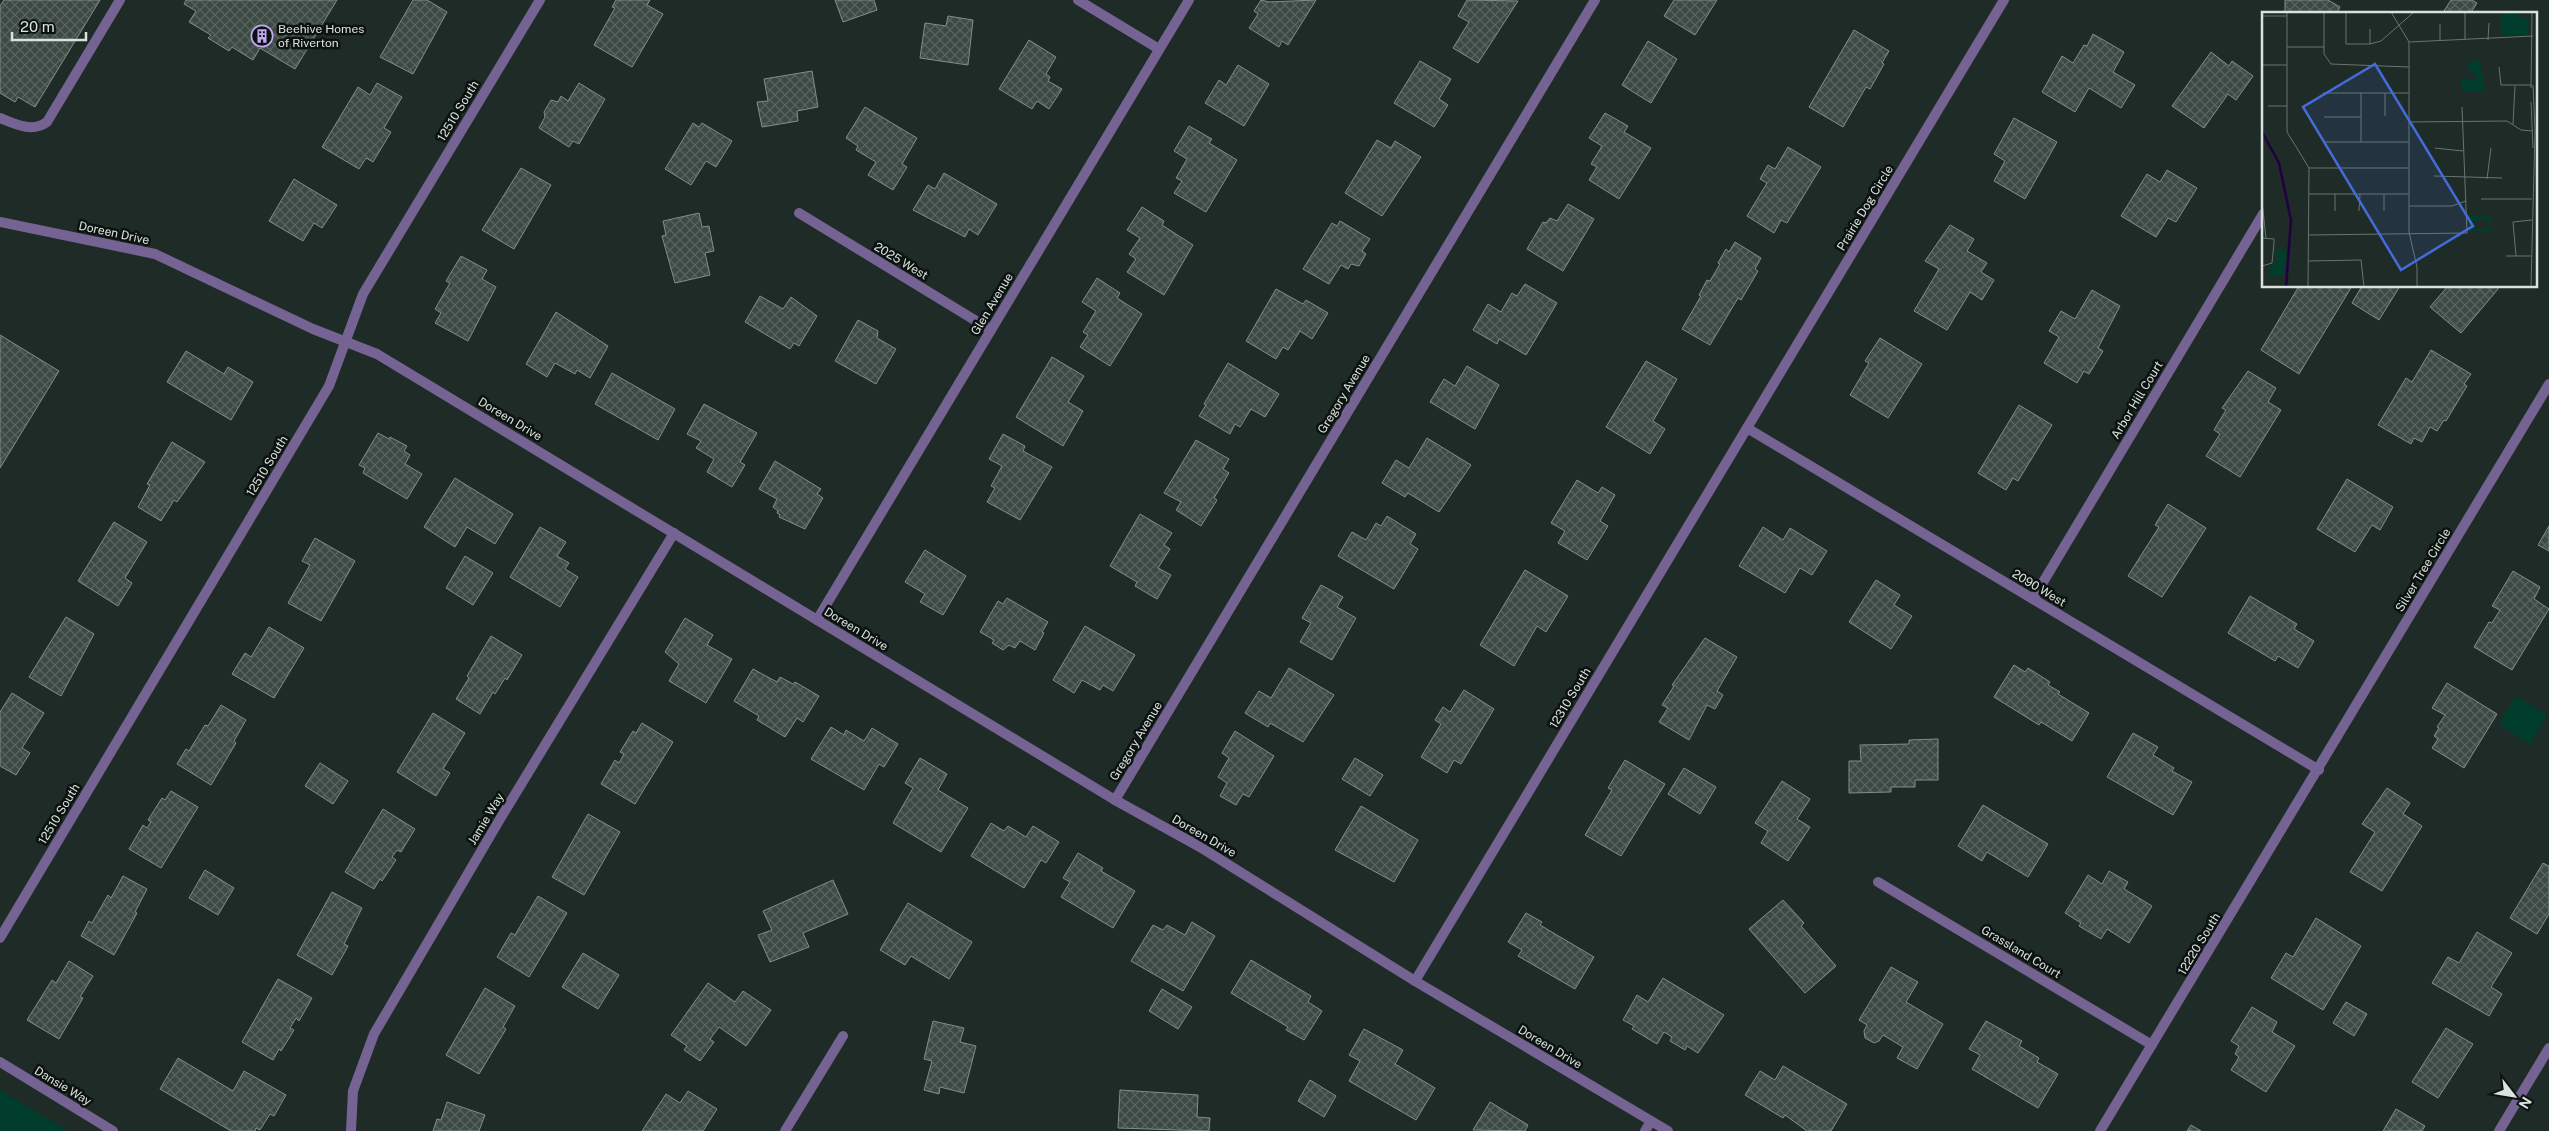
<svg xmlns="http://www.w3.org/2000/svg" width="2549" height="1131" font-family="'Public Sans',sans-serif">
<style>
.grass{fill:#003d2c}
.building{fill:url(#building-cross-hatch);stroke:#808f89}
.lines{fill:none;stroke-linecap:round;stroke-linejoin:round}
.lane{stroke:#756394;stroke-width:10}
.street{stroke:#756394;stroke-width:10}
.labels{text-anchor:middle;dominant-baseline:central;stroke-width:5;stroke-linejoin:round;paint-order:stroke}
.poi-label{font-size:12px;fill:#dae2de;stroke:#0c1210;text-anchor:start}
.street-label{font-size:12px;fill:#dae2de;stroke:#0c1210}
.inset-river{fill:none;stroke:#210041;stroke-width:2.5}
.inset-road{fill:none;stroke:#697470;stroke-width:1}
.view{fill:#436cd9;fill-opacity:0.15;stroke:#436cd9;stroke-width:2.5}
.inset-edge{fill:none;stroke:#dae2de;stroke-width:2.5}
</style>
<defs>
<pattern id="building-cross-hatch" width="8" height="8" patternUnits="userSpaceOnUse" patternTransform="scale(1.25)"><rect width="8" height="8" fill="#3d4a44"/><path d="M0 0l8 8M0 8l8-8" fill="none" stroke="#58645f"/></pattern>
</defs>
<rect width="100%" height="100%" fill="#1e2b26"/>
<g class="grass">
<path d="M2516 696 2547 715 2530 745 2499 724Z"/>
<path d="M0 1090 68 1131H0Z"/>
</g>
<g class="building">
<path d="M4 0H100L35 107 18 97 15 102 0 93V6Z"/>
<path d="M186 0H337L295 69 260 48 253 60 232 47 229 51 208 38 211 35 189 22 196 11 184 4Z"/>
<path d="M413 0H427L447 12 413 74 380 57Z"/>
<path d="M616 0H650L647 5 663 14 632 67 594 45 615 8 612 7Z"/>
<path d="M835 0H874L877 10 843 22Z"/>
<path d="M1261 0 1269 2 1316 0 1288 45 1282 41 1279 47 1249 28 1258 14 1254 11Z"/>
<path d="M1467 0 1518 1 1478 63 1453 48 1469 22 1458 16Z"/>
<path d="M1674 0H1717L1695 35 1664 16Z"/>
<path d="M2285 0H2328L2340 7 2336 14H2285Z"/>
<path d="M2451 0H2472L2477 3 2470 14H2442Z"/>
<path d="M948 16 973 20 968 65 920 58 925 23 946 26Z"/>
<path d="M1854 30 1889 51 1882 63 1884 64 1870 89 1866 87 1843 127 1809 107Z"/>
<path d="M2093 34 2124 52 2113 72 2135 85 2121 108 2089 88 2075 112 2042 92 2062 56 2073 63 2084 45 2087 46Z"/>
<path d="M1029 40 1056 57 1046 74 1050 77 1048 81 1062 89 1049 109 1037 101 1032 109 999 89Z"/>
<path d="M1648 41 1677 59 1651 103 1622 85Z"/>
<path d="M2211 52 2229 66 2232 61 2253 76 2236 100 2228 94 2204 128 2172 106Z"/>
<path d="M1420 61 1451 79 1439 99 1448 105 1434 127 1394 103Z"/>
<path d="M1238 65 1269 84 1244 126 1205 103 1219 80 1226 85Z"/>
<path d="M812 71 818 107 797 111 798 121 762 127 757 102 768 101 764 79Z"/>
<path d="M377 83 402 97 384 128 391 132 373 162 366 158 359 169 322 147 358 87 370 95Z"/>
<path d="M579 83 605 99 579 144 573 141 569 147 539 128 545 117 544 112 551 100 558 102 561 96 568 101Z"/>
<path d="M865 107 917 138 902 164 907 167 893 190 868 175 876 162 856 150 858 146 846 138Z"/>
<path d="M1605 113 1628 126 1624 132 1651 148 1619 199 1589 180 1597 167 1591 164 1602 146 1589 138Z"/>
<path d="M2014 118 2057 142 2025 199 1994 181 2005 161 1994 154Z"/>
<path d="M693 123 699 127 702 123 732 141 716 167 706 161 691 185 665 169Z"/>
<path d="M1189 126 1212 139 1209 143 1237 160 1206 212 1174 193 1182 181 1176 178 1187 159 1174 151Z"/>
<path d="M1377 140 1391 148 1395 141 1421 157 1382 216 1345 193Z"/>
<path d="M1788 147 1821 167 1787 223 1781 220 1774 233 1747 216 1767 183 1760 179 1768 165 1775 169Z"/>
<path d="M521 168 551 185 514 249 482 230Z"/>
<path d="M2167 170 2197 188 2176 222 2168 218 2156 237 2121 216 2147 174 2160 182Z"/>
<path d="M944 173 997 204 978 235 969 229 965 237 913 210 928 185 935 189Z"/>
<path d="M294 179 337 205 322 228 314 223 303 241 269 221Z"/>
<path d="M1568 204 1594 219 1563 271 1527 249 1543 222 1546 223 1550 218 1557 221Z"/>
<path d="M1142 207 1164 221 1162 225 1193 245 1164 295 1127 272 1136 259 1129 254 1140 238 1127 230Z"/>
<path d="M699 213 702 227 709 226 714 251 705 253 710 275 675 283 662 236 666 235 663 221Z"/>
<path d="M1340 221 1370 239 1362 251 1366 254 1359 266 1351 264 1348 269 1341 265 1329 284 1303 269 1332 223 1337 226Z"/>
<path d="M1950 225 1974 239 1967 251 1987 263 1981 272 1994 280 1982 300 1970 292 1947 330 1914 311 1939 269 1925 261Z"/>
<path d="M1735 242 1761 258 1755 269 1758 271 1741 300 1738 298 1710 345 1682 329 1701 296 1699 295 1707 280 1710 281 1720 264 1718 263 1726 249 1729 252Z"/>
<path d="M461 256 487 270 482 279 496 287 468 341 435 323 441 313 435 309 450 283 446 281Z"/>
<path d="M1097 278 1120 293 1117 298 1142 314 1110 366 1080 347 1088 335 1083 332 1096 311 1082 302Z"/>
<path d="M1525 284 1557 303 1526 355 1499 339 1497 344 1473 330 1488 304 1501 312 1512 293 1517 296Z"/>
<path d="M2299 286H2352L2299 374 2261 350Z"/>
<path d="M2362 286H2400L2379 320 2352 303Z"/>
<path d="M2448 286H2497L2498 289 2461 333 2430 307Z"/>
<path d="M1276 289 1303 304 1306 300 1328 313 1312 339 1300 331 1288 350 1283 347 1276 359 1246 341Z"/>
<path d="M2092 290 2120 306 2098 348 2103 351 2089 374 2084 371 2077 383 2044 363 2059 337 2049 331 2061 311 2075 319Z"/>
<path d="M760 296 783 309 791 297 817 316 799 346 794 343 790 349 745 322Z"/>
<path d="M556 312 608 346 590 378 577 370 575 374 555 363 547 377 526 364Z"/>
<path d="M858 320 878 331 877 338 896 349 876 384 835 361Z"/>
<path d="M0 335 59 371 0 468Z"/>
<path d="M1880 338 1922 364 1888 418 1850 395 1869 363 1865 361Z"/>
<path d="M2431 350 2471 374 2464 384 2467 386 2446 421 2444 420 2437 431 2430 427 2422 442 2414 438 2411 444 2378 425 2406 378 2412 382Z"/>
<path d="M186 351 224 374 228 367 253 382 231 420 167 382Z"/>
<path d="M1052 357 1084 376 1068 402 1083 411 1063 446 1016 417Z"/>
<path d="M1646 361 1677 379 1653 421 1665 429 1650 454 1606 427Z"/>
<path d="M1228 363 1279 394 1265 417 1251 409 1240 427 1235 424 1230 434 1199 416 1206 405 1204 404Z"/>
<path d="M1467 366 1499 385 1475 429 1430 402 1444 379 1455 386Z"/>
<path d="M2248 371 2276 388 2268 402 2281 410 2240 477 2206 456 2220 434 2214 430 2226 410 2222 408Z"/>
<path d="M612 373 675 409 658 440 595 404Z"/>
<path d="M704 404 757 433 740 462 745 465 732 487 707 472 714 459 696 448 701 441 687 434Z"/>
<path d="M2019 405 2052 425 2018 481 2013 478 2006 490 1978 473Z"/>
<path d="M378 433 389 439 390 437 407 446 404 451 410 455 405 464 422 474 407 499 363 473 365 468 359 465Z"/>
<path d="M1003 434 1025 446 1023 451 1052 467 1020 520 987 502 995 488 991 486 1002 466 989 459Z"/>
<path d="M1427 438 1471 465 1439 512 1408 493 1405 497 1382 483 1396 460 1409 468Z"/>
<path d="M1196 440 1229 459 1223 469 1229 473 1214 498 1217 500 1201 526 1176 510 1181 502 1164 493Z"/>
<path d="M172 442 205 462 177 502 174 500 161 521 138 507 150 485 147 484Z"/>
<path d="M775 461 821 489 817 494 823 498 805 529 779 517 780 515 777 513 778 511 773 507 777 499 759 489Z"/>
<path d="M455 478 513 514 495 544 467 527 455 547 424 527Z"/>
<path d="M2347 479 2393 507 2380 530 2372 525 2355 552 2317 529Z"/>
<path d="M1577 480 1598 493 1602 487 1615 495 1600 521 1608 526 1587 560 1558 543 1565 531 1551 523Z"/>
<path d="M2168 504 2206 528 2162 597 2128 576 2159 527 2155 525Z"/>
<path d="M1140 514 1172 533 1164 545 1170 549 1158 568 1171 575 1157 599 1135 586 1137 582 1110 566Z"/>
<path d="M1387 516 1416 534 1410 544 1418 549 1394 589 1338 556 1352 532 1366 540 1376 523 1381 526Z"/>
<path d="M114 522 147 542 125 578 132 583 118 606 78 581Z"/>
<path d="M2549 526V551L2538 545Z"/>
<path d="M540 527 566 542 557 556 569 563 565 569 578 577 560 607 510 577Z"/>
<path d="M1763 527 1783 540 1790 528 1827 551 1812 575 1800 568 1785 593 1739 566Z"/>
<path d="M315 538 355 561 321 621 288 603 310 565 302 561Z"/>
<path d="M925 550 966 576 943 615 920 602 925 594 905 582Z"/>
<path d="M465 556 493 573 473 605 446 588Z"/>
<path d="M1525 570 1568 596 1546 632 1537 626 1514 666 1480 645Z"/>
<path d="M2513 571 2540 587 2534 599 2549 609 2512 670 2474 647 2489 622 2492 623 2500 610 2492 606Z"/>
<path d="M1876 580 1900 595 1894 605 1912 616 1891 649 1849 622Z"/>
<path d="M1321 585 1343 597 1337 607 1356 618 1332 660 1300 642 1311 623 1302 618Z"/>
<path d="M2250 596 2297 624 2294 629 2314 641 2298 668 2278 656 2275 661 2228 633Z"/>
<path d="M1007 598 1048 622 1042 632 1044 633 1035 650 1020 641 1015 648 1009 645 1003 650 992 643 994 640 980 632 998 601 1003 604Z"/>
<path d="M66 617 94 634 61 696 29 677Z"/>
<path d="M685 618 713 635 707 645 732 659 706 703 669 681 679 664 665 652Z"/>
<path d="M1085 626 1135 655 1113 691 1103 685 1100 690 1082 680 1074 693 1053 680Z"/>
<path d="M269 627 304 648 274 698 232 674 245 653 251 657Z"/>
<path d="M491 636 522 655 507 680 505 678 495 694 493 692 480 714 456 699 469 678 467 676Z"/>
<path d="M1705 638 1737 657 1717 691 1723 695 1715 709 1707 705 1689 740 1659 722 1668 708 1662 705 1674 686 1672 685Z"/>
<path d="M2014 665 2025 672 2028 668 2050 682 2048 685 2060 692 2058 694 2089 713 2072 741 2041 722 2039 725 1994 697Z"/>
<path d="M1289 668 1334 695 1303 742 1270 723 1268 727 1245 713 1259 691 1271 698Z"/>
<path d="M753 669 777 682 780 677 793 684 795 682 819 696 803 722 797 718 785 737 757 720 759 716 734 701Z"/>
<path d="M2447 683 2497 714 2464 768 2432 748 2438 739 2434 736 2439 728 2437 727 2445 715 2432 708Z"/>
<path d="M1464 690 1494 709 1461 764 1454 760 1447 773 1421 757 1441 724 1435 720 1443 707 1450 712Z"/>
<path d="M12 693 44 713 22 748 30 753 16 775 0 766V712Z"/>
<path d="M221 705 246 720 234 741 236 743 211 785 177 764 186 749 189 751 205 725 208 726Z"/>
<path d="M433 713 465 733 443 769 450 773 436 796 397 772Z"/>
<path d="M642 723 673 742 635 804 601 784 615 760 619 763 624 754 620 752 633 731 636 733Z"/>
<path d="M831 727 844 735 846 730 864 741 872 728 898 744 884 767 879 764 864 790 811 759Z"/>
<path d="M1235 731 1274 756 1249 797 1243 794 1236 805 1220 796 1227 783 1218 777 1229 758 1222 753Z"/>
<path d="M2133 733 2158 747 2153 755 2174 768 2172 771 2192 782 2173 815 2107 777Z"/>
<path d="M1938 739V780H1915V787H1891V792L1849 793V761H1861L1860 745 1909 744V740Z"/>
<path d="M920 758 947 774 938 790 968 808 941 852 893 823 913 788 905 783Z"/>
<path d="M1355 758 1383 775 1370 796 1342 779Z"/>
<path d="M1625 760 1665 784 1621 856 1585 835 1612 790 1608 788Z"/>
<path d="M320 763 348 781 333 804 305 786Z"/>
<path d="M1684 768 1716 787 1700 814 1668 794Z"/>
<path d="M1782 781 1810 799 1797 819 1810 827 1788 861 1761 843 1768 831 1755 823Z"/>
<path d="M2387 788 2410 803 2403 814 2422 826 2382 891 2350 872 2375 832 2362 824Z"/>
<path d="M171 791 198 807 161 868 129 849 143 825 147 828 151 822 148 820 162 798 165 800Z"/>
<path d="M1983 805 2048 844 2028 877 1987 852 1982 861 1958 846Z"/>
<path d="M1361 806 1418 840 1394 882 1335 850Z"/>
<path d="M383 809 415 829 401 852 397 850 392 857 396 860 382 881 380 879 374 889 345 872Z"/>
<path d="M588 814 620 832 584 895 552 877Z"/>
<path d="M991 823 1004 831 1008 826 1026 837 1033 826 1059 842 1046 863 1041 860 1024 888 971 856Z"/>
<path d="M1078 853 1103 868 1101 871 1135 891 1113 928 1061 897 1070 882 1063 878Z"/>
<path d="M2543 863 2549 866V914L2537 934 2510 918Z"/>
<path d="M205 870 234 888 218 915 189 898Z"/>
<path d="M2109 871 2128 882 2124 889 2152 906 2129 943 2107 929 2101 939 2079 926 2081 923 2065 913 2088 875 2102 884Z"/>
<path d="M123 876 147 889 135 912 137 913 114 955 81 936 89 921 92 923 108 895 111 898Z"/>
<path d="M833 880 848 914 803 933 809 947 770 962 758 935 772 930 763 911Z"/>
<path d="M332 892 362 908 344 944 348 946 332 975 297 955Z"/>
<path d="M538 896 567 913 529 977 497 957 511 933 515 935Z"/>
<path d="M1783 900 1804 923 1801 926 1836 966 1805 993 1749 929Z"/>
<path d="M908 903 972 942 949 979 911 956 905 965 880 950Z"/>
<path d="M1526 913 1542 922 1540 925 1594 957 1575 989 1518 956 1522 950 1508 942Z"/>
<path d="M2316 918 2361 946 2323 1010 2271 978 2286 953 2293 957Z"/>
<path d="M1192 922 1215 936 1183 991 1131 961 1153 925 1163 930 1167 925 1185 935Z"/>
<path d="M2477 932 2512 953 2491 987 2502 994 2489 1016 2432 983 2448 957 2459 963Z"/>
<path d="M583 953 619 975 598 1009 562 987Z"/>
<path d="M1251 960 1311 996 1308 1002 1322 1011 1304 1040 1286 1030 1288 1027 1231 993Z"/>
<path d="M69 961 93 976 80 997 83 998 59 1039 27 1020 52 980 56 983Z"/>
<path d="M1891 967 1918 982 1906 1002 1943 1024 1917 1069 1897 1058 1903 1047 1883 1035 1879 1041 1874 1043 1865 1038 1864 1031 1867 1025 1859 1020Z"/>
<path d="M1663 978 1724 1015 1698 1053 1687 1046 1685 1050 1670 1041 1672 1037 1664 1032 1657 1044 1632 1029 1634 1026 1623 1020 1637 995 1648 1002Z"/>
<path d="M278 979 312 998 299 1021 296 1018 290 1028 294 1030 281 1051 279 1049 273 1060 242 1042Z"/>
<path d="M708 983 735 1002 743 991 771 1010 746 1046 719 1027 710 1039 714 1042 700 1061 684 1050 687 1046 671 1035Z"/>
<path d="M485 988 515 1006 503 1027 506 1029 479 1074 446 1055Z"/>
<path d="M1162 989 1192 1007 1178 1029 1149 1011Z"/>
<path d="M2346 1002 2367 1014 2354 1036 2333 1023Z"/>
<path d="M2252 1007 2277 1022 2272 1032 2295 1046 2266 1092 2231 1070 2239 1057 2235 1054 2239 1046 2231 1041Z"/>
<path d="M933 1021 964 1028 960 1042 976 1046 964 1093 940 1087 939 1094 924 1090 932 1061 924 1059Z"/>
<path d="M1986 1021 2022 1041 2019 1046 2039 1058 2037 1062 2058 1074 2038 1108 1972 1069 1980 1055 1969 1049Z"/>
<path d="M2446 1028 2473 1044 2438 1098 2412 1082Z"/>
<path d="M1364 1029 1403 1050 1395 1064 1435 1088 1416 1120 1349 1081 1360 1061 1349 1055Z"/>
<path d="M178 1058 233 1091 244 1071 286 1095 274 1116 270 1114 260 1130 256 1128 255 1131H231L160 1089Z"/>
<path d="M1783 1066 1847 1104 1831 1131H1807L1785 1115 1783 1118 1745 1095 1760 1071 1775 1080Z"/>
<path d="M1310 1080 1336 1096 1324 1117 1298 1101Z"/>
<path d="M1120 1090 1198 1095 1197 1117 1210 1118 1209 1131 1118 1128Z"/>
<path d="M688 1091 717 1109 703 1131H642L666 1094 680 1103Z"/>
<path d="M447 1102 485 1115 479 1131H433L437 1119 441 1120Z"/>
<path d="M1490 1102 1528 1125 1525 1131 1473 1130Z"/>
<path d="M2396 1109 2425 1126 2422 1131H2383Z"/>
<path d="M2191 1125 2201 1131H2187Z"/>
</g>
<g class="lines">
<path class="lane" d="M0 118C15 124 32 133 47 122L120 0"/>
<g class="street">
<path d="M1078 0 1159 49"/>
<path d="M799 213 991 330"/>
<path d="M0 222 155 254 313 329 377 354 1115 800 1200 847 1415 981 1668 1131"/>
<path d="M1747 428 2319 770"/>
<path d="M2033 599 2263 214"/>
<path d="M817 620 1189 0"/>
<path d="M1115 800 1595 0"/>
<path d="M1878 882 2152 1045"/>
<path d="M0 938 329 386 363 294 540 0"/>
<path d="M1415 981 2004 0"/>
<path d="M0 1062 113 1131"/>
<path d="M351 1131 353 1091 374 1034 500 819 674 533"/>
<path d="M785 1131 843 1036"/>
<path d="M1645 1131 1651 1121"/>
<path d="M2100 1131 2549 384"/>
<path d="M2499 1131 2549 1048"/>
</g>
</g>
<defs>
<g id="building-ring" transform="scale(1.125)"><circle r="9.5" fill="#0c1210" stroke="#c3a7f2" stroke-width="1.5"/><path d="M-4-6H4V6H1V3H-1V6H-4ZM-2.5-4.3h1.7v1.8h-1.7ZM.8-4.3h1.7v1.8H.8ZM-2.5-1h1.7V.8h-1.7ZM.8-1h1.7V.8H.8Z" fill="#c3a7f2"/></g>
</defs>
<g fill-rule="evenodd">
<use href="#building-ring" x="262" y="36"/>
</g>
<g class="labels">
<g class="poi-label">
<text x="278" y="29">Beehive Homes<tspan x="278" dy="14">of Riverton</tspan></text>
</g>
<g class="street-label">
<text transform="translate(458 111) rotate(-59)">12510 South</text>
<text transform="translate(1865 208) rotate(-59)">Prairie Dog Circle</text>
<text transform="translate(114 233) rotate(12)">Doreen Drive</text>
<text transform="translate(901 261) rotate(31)">2025 West</text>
<text transform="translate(992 304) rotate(-59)">Glen Avenue</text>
<text transform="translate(1344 394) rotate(-59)">Gregory Avenue</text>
<text transform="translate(2137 400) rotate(-59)">Arbor Hill Court</text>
<text transform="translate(510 419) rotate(31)">Doreen Drive</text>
<text transform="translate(267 466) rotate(-59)">12510 South</text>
<text transform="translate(2423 570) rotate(-59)">Silver Tree Circle</text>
<text transform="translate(2039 588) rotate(31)">2090 West</text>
<text transform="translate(856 629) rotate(31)">Doreen Drive</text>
<text transform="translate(1570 698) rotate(-59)">12310 South</text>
<text transform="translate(1136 741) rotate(-59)">Gregory Avenue</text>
<text transform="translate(59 814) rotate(-59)">12510 South</text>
<text transform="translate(486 819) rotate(-59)">Jamie Way</text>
<text transform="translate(1204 836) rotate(30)">Doreen Drive</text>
<text transform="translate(2199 944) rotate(-59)">12220 South</text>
<text transform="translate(2021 952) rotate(31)">Grassland Court</text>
<text transform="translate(1550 1047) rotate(31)">Doreen Drive</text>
<text transform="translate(63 1086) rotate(31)">Dansie Way</text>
</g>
</g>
<g transform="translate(2262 12)">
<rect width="275" height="275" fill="#1e2b26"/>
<path d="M206 55a7 7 0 1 1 14 0a7 7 0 1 1-14 0ZM213 62H221V79H200V66L213 68ZM213 203 229 205V212L224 207 211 210 214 217H224L229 213V219H208V204Z" fill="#003d2c"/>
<path d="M239 0H256V5H267L266 23 239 24ZM13 237H25L22 263H7V255L13 252Z" fill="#003d2c"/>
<path class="inset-river" d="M0 120 17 151 29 208 24 275"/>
<path class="inset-road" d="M25 0V120L47 156 46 275M62 0V42L69 52 147 55M84 0V32H108L119 29 152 0M129 0 147 30V220L155 255V275M203 0V28M0 4H25M178 12V28M108 17V32M226 28 227 11M147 30 271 24M25 35H62M0 53H25M237 55 239 73H270M269 76 270 0M61 81H147M99 81V130M123 81V104M269 90 271 136M6 94H25M62 105H99M147 110 245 109 259 118 271 119M251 112 253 74M61 130H147M173 136 201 139M47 156H147M172 164 240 166M225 167 229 136M47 182H147M73 182V199M219 187H270M0 189 4 226M147 194H190L204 189M97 199 98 182M122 199V182M47 223 205 221 200 95M0 226 12 227V231L10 251 0 254M244 244H269M254 244 251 210 270 208M46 249 99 248 102 275M269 275 273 119 271 73"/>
<path class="view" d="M113 52 211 214 139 258 41 95Z"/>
<rect width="275" height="275" class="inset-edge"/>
</g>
<g transform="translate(2514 1096) rotate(121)" stroke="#0c1210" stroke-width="4" paint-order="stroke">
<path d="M0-4L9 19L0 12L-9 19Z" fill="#dae2de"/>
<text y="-8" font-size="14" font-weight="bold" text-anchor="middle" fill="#dae2de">N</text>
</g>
<path d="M12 32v8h74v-8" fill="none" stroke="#dae2de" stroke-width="2.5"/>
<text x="20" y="32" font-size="15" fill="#dae2de" stroke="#0c1210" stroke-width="4" paint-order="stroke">20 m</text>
</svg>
